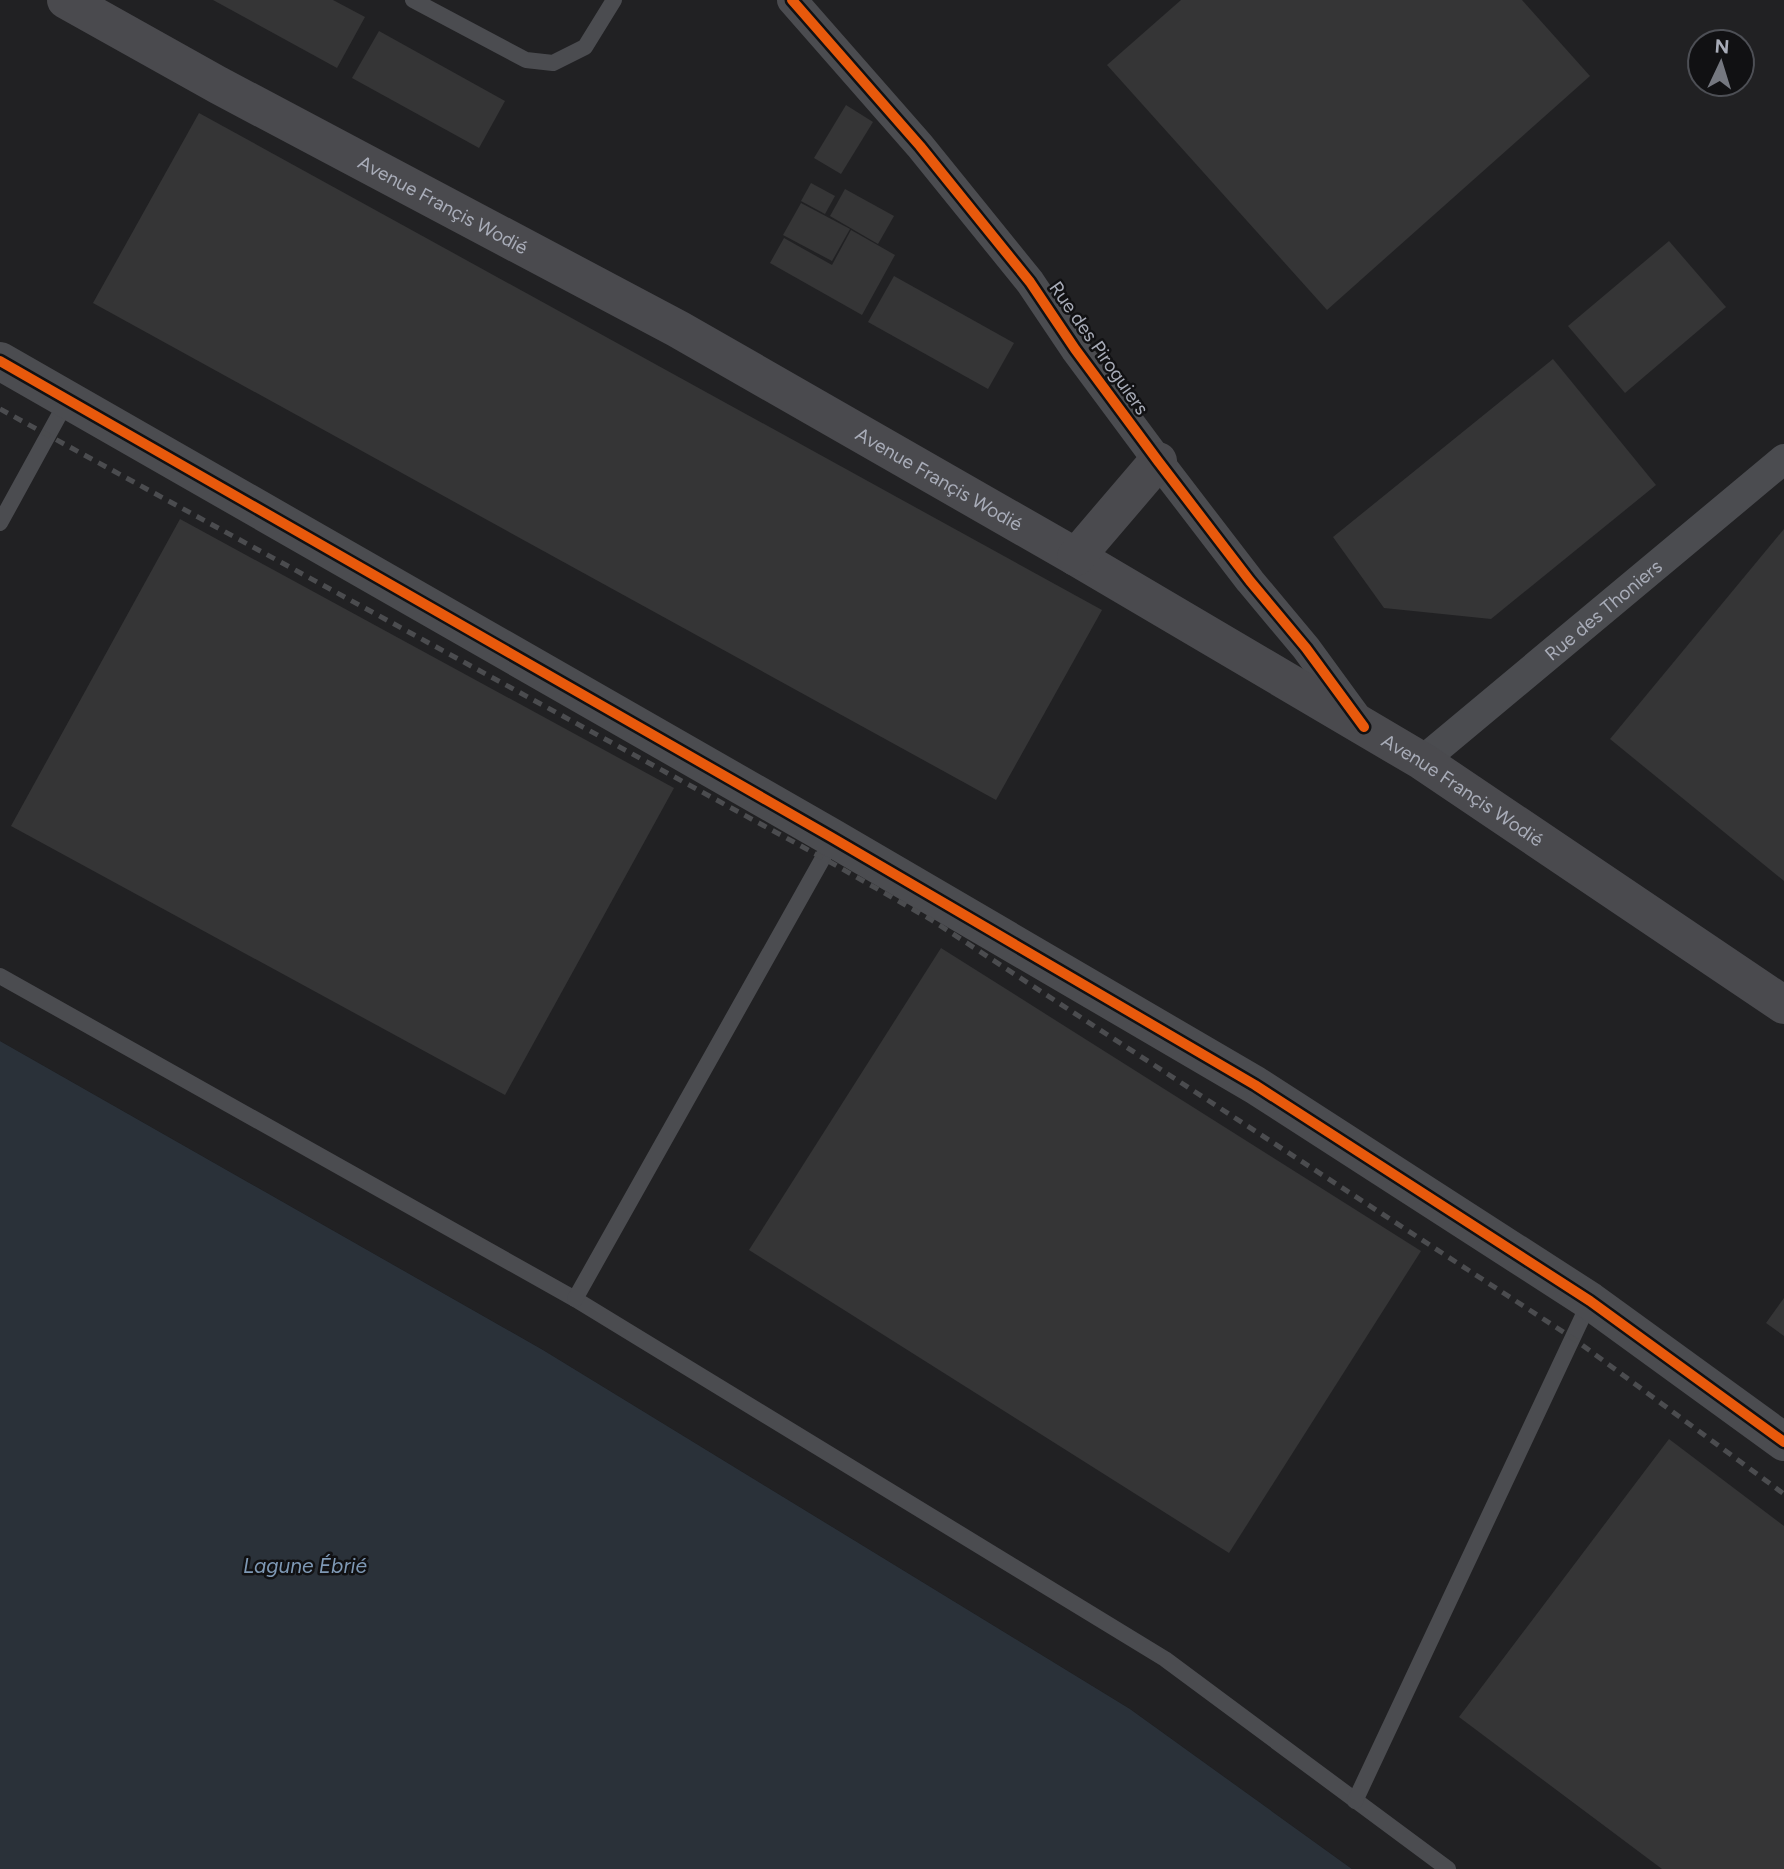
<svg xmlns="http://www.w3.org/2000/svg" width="1784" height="1869" font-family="Figtree,sans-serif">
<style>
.built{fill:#212123;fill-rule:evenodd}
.water{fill:#2a3139}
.building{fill:#353536}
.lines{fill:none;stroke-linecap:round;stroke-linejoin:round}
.service{stroke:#4b4c50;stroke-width:16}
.minor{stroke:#4b4c50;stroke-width:30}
.tertiary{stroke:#4b4c50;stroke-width:38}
.secondary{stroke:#4a4a4e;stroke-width:38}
.rail{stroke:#4b4c4f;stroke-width:5;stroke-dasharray:9 7;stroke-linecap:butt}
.cycleway-casing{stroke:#111113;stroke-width:15}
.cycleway{stroke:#e8590c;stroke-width:10}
.labels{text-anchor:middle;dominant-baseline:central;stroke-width:5;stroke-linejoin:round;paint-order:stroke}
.street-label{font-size:19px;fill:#a8acb8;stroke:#111113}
.water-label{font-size:21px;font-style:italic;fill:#7e98b4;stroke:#111113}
</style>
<rect width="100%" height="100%" fill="#171717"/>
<path class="built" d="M0 0H1784V1869H1352L1130 1709 543 1350 0 1041ZM1700 42H1742V84H1700Z"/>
<path class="water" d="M0 1041 543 1350 1130 1709 1352 1869H0Z"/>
<g class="building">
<path d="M213 0H333L365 17 337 68Z"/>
<path d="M1181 0H1522L1590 76 1327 310 1107 65Z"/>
<path d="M379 31 505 101 479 148 352 78Z"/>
<path d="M846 105 873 122 841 174 814 158Z"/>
<path d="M199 113 1102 610 996 800 93 303Z"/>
<path d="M811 183 835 196 825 214 801 201Z"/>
<path d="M845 189 894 216 878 244 830 216Z"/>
<path d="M801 203 850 229 832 261 783 235Z"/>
<path d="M851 230 895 255 862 315 770 263 784 238 832 265Z"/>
<path d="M1669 241 1726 307 1625 393 1568 326Z"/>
<path d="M894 276 1014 343 988 389 868 322Z"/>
<path d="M1553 359 1656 485 1491 619 1384 608 1333 537Z"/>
<path d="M180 519 674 788 505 1095 11 826Z"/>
<path d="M1784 529V881L1610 739Z"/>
<path d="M941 948 1421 1251 1229 1553 749 1250Z"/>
<path d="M1784 1298V1336L1766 1323Z"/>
<path d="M1669 1439 1784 1526V1869H1662L1459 1717Z"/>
</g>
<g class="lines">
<g class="service">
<path d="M413 0 526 60 553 63 585 47 614 0"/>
<path d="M0 523 68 399"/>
<path d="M0 976 575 1299 1165 1659 1448 1869"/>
<path d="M575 1299 823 858 831 837"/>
<path d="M1355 1801 1590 1301"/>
</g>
<g class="minor">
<path d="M792 0 920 146 1030 282 1075 349 1158 461 1250 581 1306 648 1357 718"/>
<path id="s1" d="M1422 761 1784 459"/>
</g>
<path class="tertiary" d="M0 361 831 837 1255 1085 1590 1301 1784 1442"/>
<g class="secondary">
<path id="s2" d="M66 0 218 85 678 329 1076 557 1422 761 1784 1005"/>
<path d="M1076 557 1158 461"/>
</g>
<path class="rail" d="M0 409 823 858 930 919 1574 1339 1784 1494"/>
<g class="cycleway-casing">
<g id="cycleway">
<path d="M792 0 920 146 1030 282 1075 349 1158 461 1250 581 1306 648 1364 727"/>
<path d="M0 361 831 837 1255 1085 1590 1301 1784 1442"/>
</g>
</g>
<use href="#cycleway" class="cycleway"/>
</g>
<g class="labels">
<g class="street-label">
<text stroke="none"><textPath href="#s2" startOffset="429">Avenue Françis Wodié</textPath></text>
<text transform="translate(1099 348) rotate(55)">Rue des Piroguiers</text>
<text stroke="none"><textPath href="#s2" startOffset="996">Avenue Françis Wodié</textPath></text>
<text stroke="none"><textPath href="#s1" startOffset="236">Rue des Thoniers</textPath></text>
<text stroke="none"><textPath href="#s2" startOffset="1605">Avenue Françis Wodié</textPath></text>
</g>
<g class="water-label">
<text x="305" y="1565">Lagune Ébrié</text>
</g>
</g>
<g transform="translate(1721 63) rotate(4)"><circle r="33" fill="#111113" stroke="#4d4f55" stroke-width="2"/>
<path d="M0-5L12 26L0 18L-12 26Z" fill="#757880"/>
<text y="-10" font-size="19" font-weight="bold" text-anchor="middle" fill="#a8acb8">N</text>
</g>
</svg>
